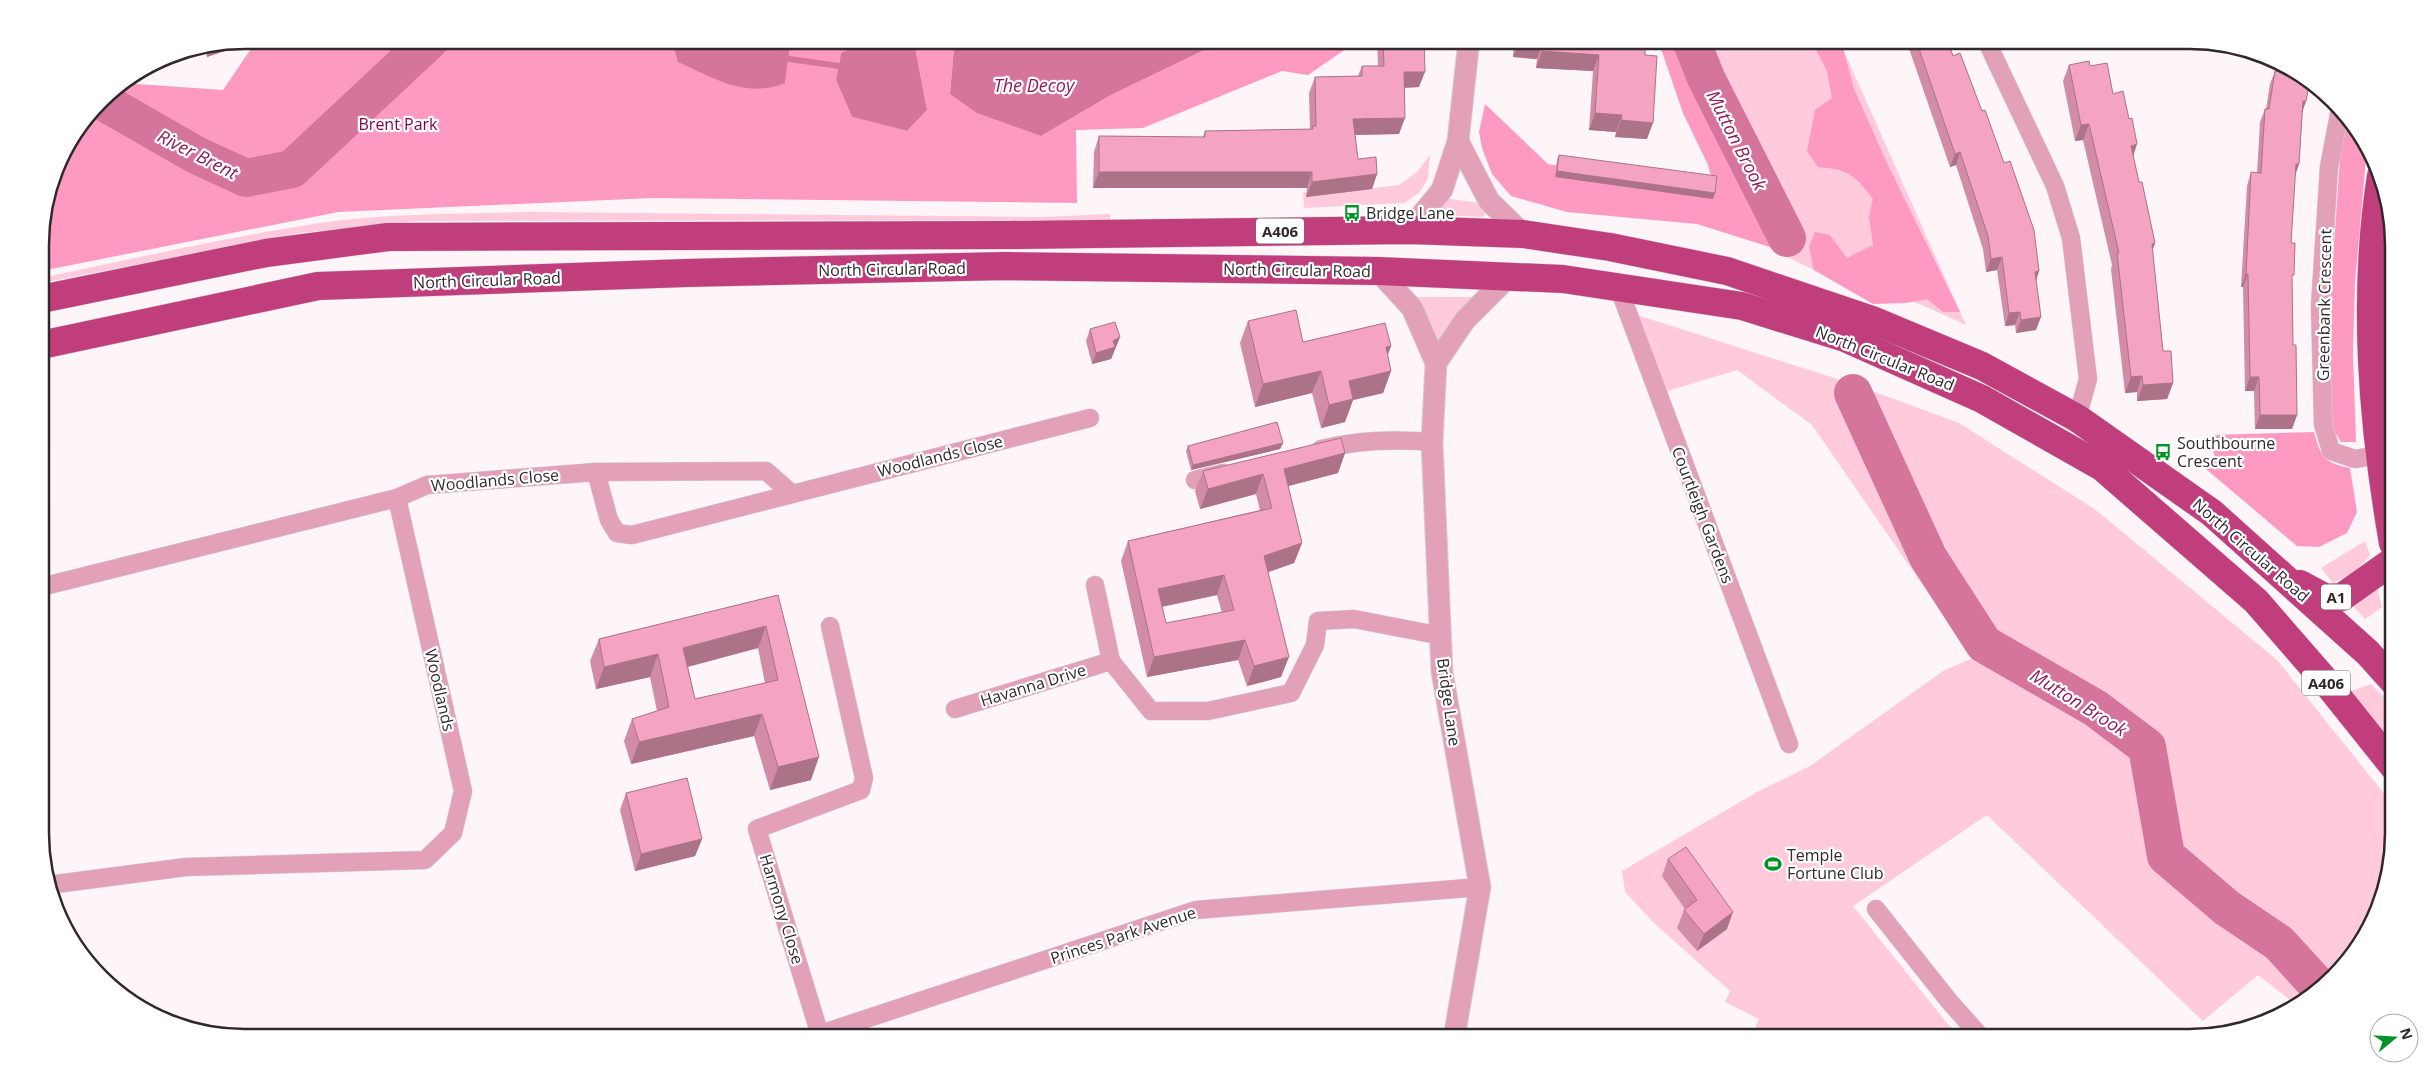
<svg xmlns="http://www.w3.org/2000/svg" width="2434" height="1078" font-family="'Open Sans',sans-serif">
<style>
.green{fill:#fecadc}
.forest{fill:#fe9ac1}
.water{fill:#d5759c}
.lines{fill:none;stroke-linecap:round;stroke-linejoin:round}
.stream{stroke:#d5759c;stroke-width:6}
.river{stroke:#d5759c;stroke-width:38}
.minor-casing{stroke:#d8d0d3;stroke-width:19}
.tertiary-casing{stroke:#d8d0d3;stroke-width:23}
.trunk-casing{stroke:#d8d0d3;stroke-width:29}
.minor{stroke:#e3a1b9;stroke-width:18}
.tertiary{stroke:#e3a1b9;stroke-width:21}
.trunk{stroke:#c03e7c;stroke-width:28}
.wall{fill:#d28ca7;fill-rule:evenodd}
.shaded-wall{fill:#ab7288}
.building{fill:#f4a3c2;stroke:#ab7288;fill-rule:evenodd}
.labels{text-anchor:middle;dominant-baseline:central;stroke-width:4.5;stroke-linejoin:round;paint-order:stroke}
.shield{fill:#fff;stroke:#6e686b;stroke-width:1}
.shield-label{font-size:15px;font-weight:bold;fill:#30282b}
.park-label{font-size:16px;fill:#7d0148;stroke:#fff}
.poi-label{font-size:16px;fill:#30282b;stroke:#fff;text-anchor:start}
.street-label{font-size:16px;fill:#30282b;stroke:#fff}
.water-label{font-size:18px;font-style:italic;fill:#8e1b56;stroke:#fff}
.rim{fill:none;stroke:#30282b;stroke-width:2.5}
</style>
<rect width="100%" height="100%" fill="#fdf5f8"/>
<g class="green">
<path d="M1680 40H1839L1966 325 1922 305 1814 265V270L1779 253 1774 248Z"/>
<path d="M1430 155 1428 178 1419 193 1404 203 1304 208 1303 192H1343L1399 185 1417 172Z"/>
<path d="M1443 198 1481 203 1485 215 1482 217 1439 215 1434 212Z"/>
<path d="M529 212 1042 217 1110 214V220L417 221 300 233 41 283V278C133 259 226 237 320 223 389 213 459 214 529 212Z"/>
<path d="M1412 297H1472L1474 300 1441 339H1436Z"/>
<path d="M1628 312 1856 385 1959 423 2096 510 2277 660 2394 806V833L2379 911 2351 958 2298 1006 2258 975 2203 1021 1987 815 1853 906 1959 1038H1767L1754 1031 1759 1019 1725 1002 1730 991 1654 923 1625 892 1622 871 1757 792 1810 766 1943 671 1973 658 1812 425 1737 370 1658 394Z"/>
<path d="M2365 541 2370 555 2356 572 2333 583 2321 568Z"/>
<path d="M2376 583 2382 607 2365 619 2350 603Z"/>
<path d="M2371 684 2394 707V743L2348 692Z"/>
</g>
<g class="forest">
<path d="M257 40H672L673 46 785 83 791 40H866L841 53 836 80 852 117 907 131 927 110 915 47 889 40H962L954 48 950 94 1041 136 1111 95 1225 40H1359L1308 75 1282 71 1143 128 1076 130 1077 203 652 198 338 212 41 271 40 231 61 155 110 91 123 83 223 90Z"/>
<path d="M1658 40H1698L1724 78 1746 134 1748 182 1773 248 1697 224 1567 212 1511 196 1492 174 1482 148 1479 132 1485 104 1548 164 1715 192 1708 165 1683 113Z"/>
<path d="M1811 40H1841L1854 89 1887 163 1960 312H1943L1927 299 1906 303 1873 304 1814 270 1809 247 1815 232 1830 235 1847 258 1873 245 1869 216 1873 199C1855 175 1848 169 1818 167L1807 151 1815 110 1832 98 1827 71Z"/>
<path d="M2346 115 2367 147 2355 283 2353 354 2356 442H2341L2328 421 2330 304 2341 143Z"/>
<path d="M2314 432C2321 457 2324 463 2350 468L2357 512 2347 533 2319 547 2297 546 2206 469 2214 456 2213 435Z"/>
</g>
<g class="water">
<path d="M672 40H791L785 83C746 99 714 78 678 62Z"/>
<path d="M866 40 900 41 915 47 927 110 907 131 852 117 836 80 841 53Z"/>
<path d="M962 40H1225L1111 95 1041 136 977 113 950 94 954 48Z"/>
</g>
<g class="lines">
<g class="stream">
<path d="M644 40 648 45 680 47"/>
<path d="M782 58 839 66"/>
</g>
<g class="river">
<path d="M1691 40 1706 78 1787 238"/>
<path d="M102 101 196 155 246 178 292 169 430 40"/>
<path d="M1853 393 1928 557 1984 644 2095 708 2147 747 2166 856 2227 908 2279 943 2320 988"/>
</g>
<g class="minor-casing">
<g id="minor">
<path d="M1986 40 2055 186 2071 238 2088 379 2077 418"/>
<path d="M2340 109 2329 167 2320 306 2323 424 2331 451 2355 459 2379 455"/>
<path d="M1618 286 1789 744"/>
<path d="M1321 449C1361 440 1391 439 1432 442"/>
<path d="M596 472 609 520 617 533 632 535 1090 418"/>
<path d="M1195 480 1223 473"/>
<path d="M1095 585 1111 661"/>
<path d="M41 587 397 498 427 485 596 472 766 471 791 493"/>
<path d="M955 709 1111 661 1151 711H1208L1291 693 1315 645 1318 621 1354 619 1442 636"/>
<path d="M48 885 186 867 425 860 453 833 463 791 397 498"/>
<path d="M1876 909 1949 1001 1982 1038"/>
<path d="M820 1035 757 829 861 790 864 778 830 626"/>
<path d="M808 1038 1196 910 1480 887"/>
</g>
</g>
<g class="tertiary-casing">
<g id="tertiary">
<path d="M1458 141 1489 201 1523 234"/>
<path d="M1409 230 1442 190 1458 141 1469 40"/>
<path d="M1378 271 1412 308 1436 363 1432 442 1442 672 1480 887 1454 1038"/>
<path d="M1436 363 1465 320 1509 276"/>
</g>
</g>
<g class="trunk-casing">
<g id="trunk">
<path d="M2381 176C2362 298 2372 422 2393 543"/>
<path d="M41 299 266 253 388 237 1008 235 1409 230 1523 234 1610 247 1727 271 1872 320 1982 366 2077 418 2212 513 2368 653 2394 682"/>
<path d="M41 345 318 286 686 273 1006 266 1378 271 1563 279 1742 306 1845 338 1982 399 2102 467 2256 601 2322 677 2394 767"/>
<path d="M2300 584 2326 598 2342 597 2393 561"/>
</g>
</g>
<use href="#minor" class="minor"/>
<use href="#tertiary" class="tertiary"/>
<use href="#trunk" class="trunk"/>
</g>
<g class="wall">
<path d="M1377 40H1424L1419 87 1404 88 1399 134 1355 135 1358 159 1377 174 1372 189 1306 197 1307 188H1093L1094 152 1099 136 1203 137 1205 131 1310 129 1309 93 1315 77 1358 76 1362 66H1378Z"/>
<path d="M1514 40H1645V55L1647 139 1615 137 1616 132 1589 130 1593 71 1536 68 1537 59 1513 57Z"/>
<path d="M1906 40H1947L2039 271 2036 280V330L2016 333 2015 325 2005 326 1997 270 1986 272 1983 249 1956 165 1950 167Z"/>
<path d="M2013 40H2064L2014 49Z"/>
<path d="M230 43 227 50 207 57 204 48Z"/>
<path d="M2277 61 2310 80 2306 101 2302 113 2299 164 2295 176 2291 243 2293 345 2297 415 2292 429H2255L2254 391H2245L2243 287H2241L2247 186 2251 172 2257 173 2260 122 2265 109H2266L2270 84 2275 71Z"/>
<path d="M2069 65 2090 66 2113 94 2133 156 2139 182 2155 243 2152 252 2163 351 2173 383 2167 399 2137 401V392L2125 393 2111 269 2112 265 2083 140 2075 141 2063 81Z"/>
<path d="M1559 155 1713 199 1555 177 1557 160Z"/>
<path d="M1248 321 1303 342 1391 346 1387 355 1391 371 1383 393 1353 400 1345 422 1321 428 1312 393 1255 407 1240 343Z"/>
<path d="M1090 329 1120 337 1111 359 1092 364 1086 341Z"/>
<path d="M1283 443 1280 449 1191 470 1186 451 1188 446Z"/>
<path d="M1345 453 1338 473 1288 486 1302 543 1294 563 1268 572 1281 677 1247 686 1238 660 1147 677 1121 561 1128 541 1260 510 1256 494 1200 509 1195 491 1203 471ZM1217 595 1222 613 1166 623 1162 607Z"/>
<path d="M778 595 811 780 770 790 754 736 631 764 624 741 632 719 657 711 650 677 596 689 590 661 599 639ZM758 648 765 683 695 699 688 667Z"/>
<path d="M626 793 702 839 695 856 635 871 620 810Z"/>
<path d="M1668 859 1727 929 1697 951 1677 928 1684 910 1685 909 1662 876Z"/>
</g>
<g class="shaded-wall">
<path d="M2017 40H2064L2014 49Z"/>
<path d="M1519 41 1543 42 1537 59 1513 57Z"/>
<path d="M230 43 227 50 207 57 211 47Z"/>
<path d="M1542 51 1599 55 1593 71 1536 68Z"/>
<path d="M183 52 161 59 167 55Z"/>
<path d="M1404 72H1425L1419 87 1398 88Z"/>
<path d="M2303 101H2306L2301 115Z"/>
<path d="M1595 113 1622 115 1616 132 1589 130Z"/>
<path d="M1405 118 1399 134 1347 135 1353 119Z"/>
<path d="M1621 120 1653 123 1647 139 1615 137Z"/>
<path d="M2089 124 2083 140 2075 141 2081 125Z"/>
<path d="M2137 144 2132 160 2131 146Z"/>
<path d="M1960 152 1956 165 1950 167 1955 154Z"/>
<path d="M2296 164H2299L2294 178Z"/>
<path d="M1557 171 1715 193 1713 199 1555 177Z"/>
<path d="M1099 172H1312L1307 188H1093Z"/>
<path d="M1377 174 1372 189 1306 197 1312 182Z"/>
<path d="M2155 243 2149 259 2152 244Z"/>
<path d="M2002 257 1997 270 1986 272 1991 259Z"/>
<path d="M2039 271 2035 284V272Z"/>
<path d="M2246 274H2248L2243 287H2241Z"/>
<path d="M2020 312 2015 325 2005 326 2009 313Z"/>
<path d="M2041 317 2036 330 2016 333 2021 320Z"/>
<path d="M1120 337 1111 359 1092 364 1096 353Z"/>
<path d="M1391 346 1383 369 1386 347Z"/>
<path d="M1321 371 1312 393 1255 407 1263 384Z"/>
<path d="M1391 371 1383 393 1353 400 1345 422 1321 428 1329 405 1349 381Z"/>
<path d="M2142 376 2137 392 2125 393 2131 377Z"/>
<path d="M2250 377H2259L2254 391H2245Z"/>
<path d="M2173 383 2167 399 2137 401 2143 385Z"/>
<path d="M2260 415H2297L2292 429H2255Z"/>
<path d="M1283 443 1280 449 1191 470 1193 465Z"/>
<path d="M1345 453 1338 473 1277 489 1284 469Z"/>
<path d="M1263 474 1256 494 1200 509 1208 489Z"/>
<path d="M1302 543 1294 563 1257 576 1264 556Z"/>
<path d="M1224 575 1217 595 1150 609 1158 589Z"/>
<path d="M766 626 758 648 675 670 683 648Z"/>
<path d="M1245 640 1238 660 1147 677 1154 657Z"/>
<path d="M658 654 650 677 596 689 604 667Z"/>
<path d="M1289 657 1281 677 1247 686 1254 666Z"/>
<path d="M762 714 754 736 631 764 639 742Z"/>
<path d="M819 757 811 780 770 790 778 767Z"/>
<path d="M702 839 695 856 635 871 641 854Z"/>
<path d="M1733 912 1727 929 1697 951 1704 934Z"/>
</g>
<g class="building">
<path d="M1383 40H1424L1425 72H1404L1405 118 1353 119 1358 159 1376 157 1377 174 1312 182V172H1099V136L1205 137V131L1313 129 1312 126H1316L1315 77 1362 76V66H1384Z"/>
<path d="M1519 40H1645V55L1657 56 1653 123 1621 120 1622 115 1595 113 1599 55 1542 51 1543 42Z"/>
<path d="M1916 40H1947L1953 56 1960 53 1982 111 1985 110 2004 163 2010 161 2034 230 2039 271 2035 272 2041 317 2021 320 2020 312 2009 313 2002 257 1991 259 1988 236 1960 152 1955 154Z"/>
<path d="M2089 61 2090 66 2107 63 2113 94 2123 91 2129 119 2132 118 2137 144 2131 146 2139 182H2142L2155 243 2152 244 2163 351H2171L2173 383 2143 385 2142 376 2131 377 2117 253H2119L2089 124 2081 125 2069 65Z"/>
<path d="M2279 62 2310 80 2306 101H2303L2299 164H2296L2291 243H2295L2294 275H2292L2293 345H2296L2297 415H2260L2259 377H2250L2248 274H2246L2251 172 2261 173 2265 109H2269L2275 71H2278Z"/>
<path d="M1559 155 1717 176 1715 193 1557 171Z"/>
<path d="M1296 310 1303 342 1385 323 1391 346 1386 347 1391 371 1349 381 1353 399 1329 405 1321 371 1263 384 1248 321Z"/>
<path d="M1115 322 1120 337 1113 341 1115 347 1096 353 1090 329Z"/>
<path d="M1277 422 1283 443 1193 465 1188 446Z"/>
<path d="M1341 438 1345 453 1284 469 1302 543 1264 556 1289 657 1254 666 1245 640 1154 657 1128 541 1272 508 1263 474 1208 489 1203 471ZM1224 575 1234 610 1166 623 1158 589Z"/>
<path d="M778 595 819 757 778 767 762 714 639 742 632 719 669 707 658 654 604 667 599 639ZM766 626 778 680 695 699 683 648Z"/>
<path d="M687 778 702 839 641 854 626 793Z"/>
<path d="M1686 847 1733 912 1704 934 1684 910 1697 900 1668 859Z"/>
</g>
<defs>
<g id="bus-bare" transform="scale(1.35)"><path d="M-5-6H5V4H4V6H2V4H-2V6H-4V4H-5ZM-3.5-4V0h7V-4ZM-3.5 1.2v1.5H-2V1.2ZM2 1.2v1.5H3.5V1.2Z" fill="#009328" stroke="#fff" stroke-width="2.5" paint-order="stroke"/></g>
<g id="stadium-bare" transform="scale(1.35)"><path d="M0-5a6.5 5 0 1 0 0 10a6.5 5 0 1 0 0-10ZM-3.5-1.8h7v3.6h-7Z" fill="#009328" stroke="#fff" stroke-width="2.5" paint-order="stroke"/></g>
</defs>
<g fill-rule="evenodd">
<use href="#bus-bare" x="1352" y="213"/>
<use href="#bus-bare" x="2163" y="452"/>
<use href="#stadium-bare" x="1773" y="864"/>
</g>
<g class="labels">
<g class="shield">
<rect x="1256" y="218.5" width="48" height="25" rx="4"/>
<rect x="2321" y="584.5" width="30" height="25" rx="4"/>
<rect x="2302" y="670.5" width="48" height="25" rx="4"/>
</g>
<g class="shield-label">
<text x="1280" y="231">A406</text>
<text x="2336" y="597">A1</text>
<text x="2326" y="683">A406</text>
</g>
<g class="park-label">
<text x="398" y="124">Brent Park</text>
</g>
<g class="poi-label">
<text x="1366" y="213">Bridge Lane</text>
<text x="2177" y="443">Southbourne<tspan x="2177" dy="18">Crescent</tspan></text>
<text x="1787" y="855">Temple<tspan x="1787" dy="18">Fortune Club</tspan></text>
</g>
<g class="street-label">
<text transform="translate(892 269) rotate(-1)">North Circular Road</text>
<text transform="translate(1297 270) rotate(1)">North Circular Road</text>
<text transform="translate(487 280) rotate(-2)">North Circular Road</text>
<text transform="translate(2324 305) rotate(-89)">Greenbank Crescent</text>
<text transform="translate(1885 358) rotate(22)">North Circular Road</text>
<text transform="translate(940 456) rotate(-14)">Woodlands Close</text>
<text transform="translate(495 480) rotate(-5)">Woodlands Close</text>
<text transform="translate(1703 515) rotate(69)">Courtleigh Gardens</text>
<text transform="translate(2251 550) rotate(41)">North Circular Road</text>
<text transform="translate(1033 685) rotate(-17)">Havanna Drive</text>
<text transform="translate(440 690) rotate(77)">Woodlands</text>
<text transform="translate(1449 702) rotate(82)">Bridge Lane</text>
<text transform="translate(782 909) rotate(73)">Harmony Close</text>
<text transform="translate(1123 935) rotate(-18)">Princes Park Avenue</text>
</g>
<g class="water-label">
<text x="1034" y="85">The Decoy</text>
<text transform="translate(1737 140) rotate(63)">Mutton Brook</text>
<text transform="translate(198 154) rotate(27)">River Brent</text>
<text transform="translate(2079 702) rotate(32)">Mutton Brook</text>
</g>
</g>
<path d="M0 0H2434V1078H0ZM245 49H2189A196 196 0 0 1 2385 245V833A196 196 0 0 1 2189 1029H245A196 196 0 0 1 49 833V245A196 196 0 0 1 245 49Z" fill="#fff" fill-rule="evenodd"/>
<path class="rim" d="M245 49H2189A196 196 0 0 1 2385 245V833A196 196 0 0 1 2189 1029H245A196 196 0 0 1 49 833V245A196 196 0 0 1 245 49Z"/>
<g transform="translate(2394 1038) rotate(72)"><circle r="24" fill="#ffffff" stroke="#aca9aa"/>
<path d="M0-4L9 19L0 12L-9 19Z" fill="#009328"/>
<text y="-8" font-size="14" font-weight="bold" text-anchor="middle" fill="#30282b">N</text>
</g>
</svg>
